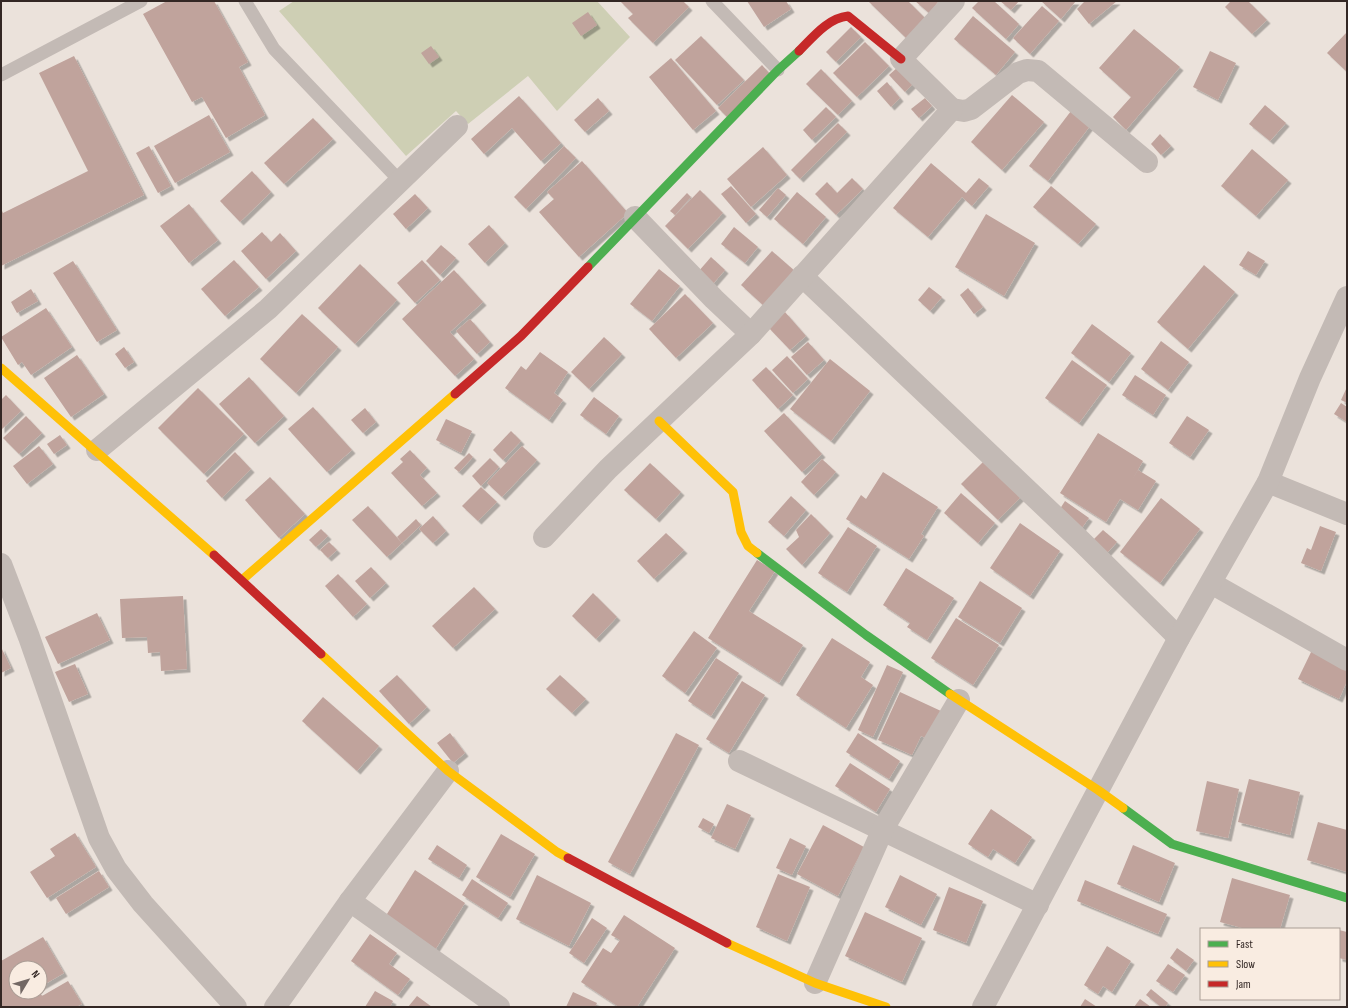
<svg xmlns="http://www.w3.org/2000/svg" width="1348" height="1008" font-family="'Sofia Sans Condensed',sans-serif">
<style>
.green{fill:#cecfb4}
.building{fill:#c0a39c;filter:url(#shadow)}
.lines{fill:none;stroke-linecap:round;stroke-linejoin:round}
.lane{stroke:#c3bab5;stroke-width:13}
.street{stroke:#c3bab5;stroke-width:22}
.fast{stroke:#4caf50;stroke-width:9}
.slow{stroke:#ffc107;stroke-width:9}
.jam{stroke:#c62828;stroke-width:9}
</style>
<defs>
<filter id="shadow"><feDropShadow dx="3.5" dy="3.5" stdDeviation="0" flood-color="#0004"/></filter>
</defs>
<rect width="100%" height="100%" fill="#ebe2db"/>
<path class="green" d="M294 1H597L630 37 557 111 528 76 468 124 456 111 406 156 279 11Z"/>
<g class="building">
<path d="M167 1H214L248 62 239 67 265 115 226 138 202 97 192 102 143 14Z"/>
<path d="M620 1H683L689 7 653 43 628 18 633 14Z"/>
<path d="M747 1H786L791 9 764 27Z"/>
<path d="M868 1H908L926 19 906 38Z"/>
<path d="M915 1H939L929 13Z"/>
<path d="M979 1H994L1019 24 1006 39 972 8Z"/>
<path d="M1000 1H1019L1011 10Z"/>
<path d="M1041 1H1076L1061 19Z"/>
<path d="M1085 1H1117L1089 24 1077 9Z"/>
<path d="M1231 1H1248L1267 20 1252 34 1225 7Z"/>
<path d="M1042 6 1059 21 1030 54 1013 38Z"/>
<path d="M588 12 597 25 581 36 572 23Z"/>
<path d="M973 16 1015 52 996 75 954 39Z"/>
<path d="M851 27 861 37 836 62 826 52Z"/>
<path d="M1134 29 1180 67 1126 130 1113 117 1131 97 1099 68Z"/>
<path d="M1347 32V72L1327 53Z"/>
<path d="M701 36 744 80 717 105 675 60Z"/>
<path d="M865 42 889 66 857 97 833 73Z"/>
<path d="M431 46 439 57 429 64 421 53Z"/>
<path d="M1210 51 1236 63 1218 100 1193 87Z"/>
<path d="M74 56 144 195 1 266V209L3 213 88 171 39 73Z"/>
<path d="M671 58 716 111 693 130 649 77Z"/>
<path d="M762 65 770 74 727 117 718 108Z"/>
<path d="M898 67 914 83 905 92 889 75Z"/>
<path d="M821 69 852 101 838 115 806 84Z"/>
<path d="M887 82 900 98 891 107 877 91Z"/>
<path d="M1012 95 1044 122 1002 170 971 142Z"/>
<path d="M519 96 561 143 541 161 512 128 484 154 471 139Z"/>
<path d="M598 98 609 111 585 132 574 120Z"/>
<path d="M925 98 932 106 919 118 911 109Z"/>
<path d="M1265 105 1286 123 1270 141 1249 124Z"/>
<path d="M826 107 836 117 812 140 803 130Z"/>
<path d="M1071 111 1090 126 1048 181 1029 166Z"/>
<path d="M209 115 230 152 175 183 154 146Z"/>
<path d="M313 118 333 139 284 184 264 163Z"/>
<path d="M838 123 847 132 800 179 791 170Z"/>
<path d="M1160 134 1171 146 1161 155 1151 144Z"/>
<path d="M149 146 171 186 158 193 136 153Z"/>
<path d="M564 146 576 158 526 209 514 197Z"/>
<path d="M763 147 787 175 751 207 727 179Z"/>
<path d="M1252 149 1288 180 1256 216 1221 186Z"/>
<path d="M582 161 628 213 579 257 539 212 554 199 547 192Z"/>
<path d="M931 163 966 193 979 178 989 186 972 206 962 197 928 237 893 208Z"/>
<path d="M252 171 271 192 240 222 220 201Z"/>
<path d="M852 178 863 189 836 215 815 194 827 182 837 193Z"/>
<path d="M731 186 756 214 746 223 721 194Z"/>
<path d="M1051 186 1096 224 1078 244 1033 207Z"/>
<path d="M778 188 786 195 767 217 759 210Z"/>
<path d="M700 190 723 213 688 249 665 226Z"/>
<path d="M797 192 826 217 803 244 774 219Z"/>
<path d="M687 193 691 197 675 215 670 211Z"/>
<path d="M415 194 428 208 406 229 393 214Z"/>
<path d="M189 204 218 240 189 263 160 226Z"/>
<path d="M986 214 1035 243 1004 296 955 267Z"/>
<path d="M489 225 505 243 485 263 468 244Z"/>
<path d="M734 227 758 247 745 263 721 244Z"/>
<path d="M262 232 271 242 280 233 296 251 266 279 241 251Z"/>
<path d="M441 245 456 258 440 275 426 261Z"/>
<path d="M772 251 796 272 765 307 741 285Z"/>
<path d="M1248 251 1265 261 1256 275 1239 265Z"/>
<path d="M711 257 725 270 712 285 698 272Z"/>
<path d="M234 260 259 287 225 316 201 289Z"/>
<path d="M422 260 440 280 415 303 397 283Z"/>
<path d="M73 261 117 330 97 342 53 273Z"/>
<path d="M360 264 397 300 355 344 318 308Z"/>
<path d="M1204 265 1235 292 1188 349 1157 322Z"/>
<path d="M659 269 680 286 652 321 630 304Z"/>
<path d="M454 270 483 302 450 332 474 359 455 376 402 319Z"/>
<path d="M929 287 942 297 930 311 918 300Z"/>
<path d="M968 288 983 307 974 314 960 295Z"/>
<path d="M31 289 38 301 17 313 11 302Z"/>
<path d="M685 294 713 323 676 358 649 329Z"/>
<path d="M46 308 72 347 31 375 22 362 18 365 1 337Z"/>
<path d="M785 312 806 336 790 350 768 327Z"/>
<path d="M302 314 338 347 296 393 260 359Z"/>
<path d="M470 319 490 342 477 354 456 331Z"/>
<path d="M1092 324 1131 353 1109 382 1071 353Z"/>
<path d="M604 337 622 354 589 389 571 372Z"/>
<path d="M1161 341 1189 362 1168 390 1141 369Z"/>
<path d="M808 342 824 360 807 375 791 357Z"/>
<path d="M124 347 134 362 125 368 115 354Z"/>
<path d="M540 352 568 372 554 393 563 400 549 420 505 388 521 366 526 370Z"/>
<path d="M77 355 104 394 71 417 44 378Z"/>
<path d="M787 356 808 379 793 393 772 370Z"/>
<path d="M830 359 870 391 831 441 790 409Z"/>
<path d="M1072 360 1107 385 1079 423 1045 398Z"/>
<path d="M766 367 793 395 778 409 752 380Z"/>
<path d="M1135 375 1166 395 1153 415 1122 395Z"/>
<path d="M249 377 284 416 255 443 219 404Z"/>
<path d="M1347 387V403L1341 400Z"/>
<path d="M198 388 244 434 204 474 158 428Z"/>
<path d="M6 395 21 411 1 430V400Z"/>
<path d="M594 397 619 416 606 434 580 415Z"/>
<path d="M1341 403 1347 407V422L1334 414Z"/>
<path d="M313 407 352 450 327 472 288 429Z"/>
<path d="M365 408 376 422 363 433 351 420Z"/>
<path d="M784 413 822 454 802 472 764 431Z"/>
<path d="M26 416 42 433 19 454 3 438Z"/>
<path d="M1187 416 1209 430 1190 457 1169 443Z"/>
<path d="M446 419 472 431 461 453 436 440Z"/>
<path d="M511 431 521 441 503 460 493 450Z"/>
<path d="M1098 433 1143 461 1132 480 1138 470 1156 481 1138 510 1120 499 1106 522 1060 493Z"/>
<path d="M60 435 67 445 54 454 47 444Z"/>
<path d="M39 446 53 464 27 484 13 466Z"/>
<path d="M522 446 537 460 502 497 487 483Z"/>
<path d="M410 450 427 468 420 475 437 493 422 506 391 473 403 462 400 459Z"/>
<path d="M235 452 251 469 222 498 206 481Z"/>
<path d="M469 453 473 457 459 472 454 468Z"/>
<path d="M490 458 499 467 481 486 472 476Z"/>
<path d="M822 459 836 472 814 495 801 482Z"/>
<path d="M985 460 1022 496 998 520 961 484Z"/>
<path d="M650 463 681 492 656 519 624 490Z"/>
<path d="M883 472 938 507 921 534 924 536 909 559 846 519 861 495 866 499Z"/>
<path d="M270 477 305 514 279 538 245 500Z"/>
<path d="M481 487 497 502 478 521 462 506Z"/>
<path d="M961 493 995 523 978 543 944 513Z"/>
<path d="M791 496 806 510 784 536 768 522Z"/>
<path d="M1161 498 1200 529 1160 583 1120 552Z"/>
<path d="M1065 501 1089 518 1081 529 1058 512Z"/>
<path d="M368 506 402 543 387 557 352 520Z"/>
<path d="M811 514 830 533 802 565 786 549 799 537 796 530Z"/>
<path d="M433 516 446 531 433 543 419 529Z"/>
<path d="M416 519 421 525 402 543 397 537Z"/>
<path d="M1020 523 1060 551 1030 596 990 568Z"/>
<path d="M1320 526 1336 532 1321 571 1301 563 1307 548 1311 550Z"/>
<path d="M848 527 877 546 847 592 818 573Z"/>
<path d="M321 529 328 536 316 547 309 540Z"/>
<path d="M1103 530 1117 542 1107 553 1093 540Z"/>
<path d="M666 533 684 550 654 579 637 561Z"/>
<path d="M329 542 337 550 328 558 320 550Z"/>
<path d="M757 560 775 571 749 611 803 645 779 683 708 638Z"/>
<path d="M371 567 386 583 370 598 355 581Z"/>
<path d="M906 568 954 598 927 640 907 627 910 623 883 605Z"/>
<path d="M338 574 367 604 353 617 325 586Z"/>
<path d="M980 581 1022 608 1000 643 958 617Z"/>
<path d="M474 587 495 609 453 648 432 626Z"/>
<path d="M593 593 617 617 596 639 572 616Z"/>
<path d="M183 596 187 669 161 671 160 652 148 653 147 637 122 638 120 599Z"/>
<path d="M97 613 110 640 58 664 45 637Z"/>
<path d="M956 618 999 645 973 685 931 658Z"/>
<path d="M694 631 717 648 685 693 662 676Z"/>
<path d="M832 638 870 662 861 677 873 685 846 728 796 695Z"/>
<path d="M1 647 11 668 1 673Z"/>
<path d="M1313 648 1347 664V681L1339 699 1298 679Z"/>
<path d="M716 658 739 673 711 716 688 701Z"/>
<path d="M75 664 88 694 69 702 55 672Z"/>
<path d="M887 665 903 672 873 737 858 730Z"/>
<path d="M397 675 427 707 409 724 379 691Z"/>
<path d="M560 675 586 699 572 713 546 689Z"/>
<path d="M742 681 765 695 729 753 706 739Z"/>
<path d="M900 692 941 711 928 739 921 736 912 755 878 740Z"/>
<path d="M323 697 379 746 357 771 302 721Z"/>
<path d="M450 733 465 753 453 763 437 743Z"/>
<path d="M676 733 699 745 630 874 608 862Z"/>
<path d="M858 733 900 761 889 779 846 752Z"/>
<path d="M850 763 890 789 876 812 835 786Z"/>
<path d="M1249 779 1300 792 1290 835 1238 822Z"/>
<path d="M1207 781 1239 789 1228 838 1196 831Z"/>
<path d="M727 804 751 815 735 849 711 838Z"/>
<path d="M991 809 1032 837 1015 863 993 849 988 857 968 844Z"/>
<path d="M703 818 714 824 709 833 698 827Z"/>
<path d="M1318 822 1347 830V872L1307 860Z"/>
<path d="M823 825 864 847 838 896 797 874Z"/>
<path d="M75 833 96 867 47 898 30 872 55 856 50 849Z"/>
<path d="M501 834 535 854 510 897 476 877Z"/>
<path d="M790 838 806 846 792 875 776 868Z"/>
<path d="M437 845 467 865 459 878 428 859Z"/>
<path d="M1133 845 1175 863 1159 902 1117 884Z"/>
<path d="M415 870 465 903 435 950 385 917Z"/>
<path d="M99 871 109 887 66 914 56 898Z"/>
<path d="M778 874 810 887 787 941 756 927Z"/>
<path d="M537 875 591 903 569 946 516 919Z"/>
<path d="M900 875 937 894 921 925 885 907Z"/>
<path d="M1232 878 1290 895 1280 929H1246L1220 922Z"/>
<path d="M472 879 508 903 498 918 462 895Z"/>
<path d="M1085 880 1167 914 1158 934 1077 901Z"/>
<path d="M949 887 983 901 966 943 933 930Z"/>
<path d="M865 912 922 938 902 982 845 956Z"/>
<path d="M624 915 675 948 637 1007H619L581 982 603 948 611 953 620 940 611 935Z"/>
<path d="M592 918 607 928 584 963 569 953Z"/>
<path d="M1339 930 1347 932V960L1339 958Z"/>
<path d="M370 934 397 953 389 964 410 979 398 995 351 961Z"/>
<path d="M43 937 64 973 40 987V968H16V992H40L42 996 68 981 82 1004 76 1007H1V961Z"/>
<path d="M1107 946 1131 961 1112 992 1103 986 1098 994 1084 985Z"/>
<path d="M1177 948 1194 960 1186 971 1170 958Z"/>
<path d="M1168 964 1185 975 1173 992 1156 981Z"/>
<path d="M1151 989 1168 1003 1165 1007H1161L1146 995Z"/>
<path d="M375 991 393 1001 390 1007H365Z"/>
<path d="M573 992 597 1003 595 1007H566Z"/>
<path d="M417 996 432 1007H408Z"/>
<path d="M1085 999 1097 1007H1080Z"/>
<path d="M1140 999 1151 1007H1134Z"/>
</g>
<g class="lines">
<g class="lane">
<path d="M245 1 274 49 400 181"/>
<path d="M712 1 778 70"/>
<path d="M1 75 141 1"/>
</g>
<g class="street">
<path d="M952 109 964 111 971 109 1018 73 1027 70 1038 71 1147 162"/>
<path d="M635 217 714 299 751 334"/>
<path d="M802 276 1081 541 1179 638"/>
<path d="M97 450 268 309 457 126"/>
<path d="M1268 482 1347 514"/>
<path d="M544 537 608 469 751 334 952 109 901 59 954 1"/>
<path d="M1 564 29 637 99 838 116 869 143 904 236 1007"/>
<path d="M1211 583 1347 660"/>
<path d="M739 761 1038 905"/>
<path d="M350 901 499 1007"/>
<path d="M815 983 883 829 959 700"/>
<path d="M275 1007 350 901 448 771"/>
<path d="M983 1007 1179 638 1268 482 1310 378 1347 297"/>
</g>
<g class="fast">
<path d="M588 267 778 70 799 51"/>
<path d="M757 553 866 635 950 694"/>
<path d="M1123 808 1172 844 1347 898"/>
</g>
<g class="slow">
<path d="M1 368 214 555"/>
<path d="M659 421 733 492 741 532 748 546 757 553"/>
<path d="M242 580 455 394"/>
<path d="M321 654 448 771 557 852 568 858"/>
<path d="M950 694 1098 790 1123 808"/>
<path d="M727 943 815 983 886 1007"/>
</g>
<g class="jam">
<path d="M799 51C813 37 828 18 848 16L901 59"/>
<path d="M455 394 521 336 588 267"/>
<path d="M214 555 321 654"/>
<path d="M568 858 727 943"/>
</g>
</g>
<rect width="1348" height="1008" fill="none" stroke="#332724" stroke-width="4"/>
<rect x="1200" y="928" width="140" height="72" fill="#f9ece1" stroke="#aa9d95"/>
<rect x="1208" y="941" width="20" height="6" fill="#4caf50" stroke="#aa9d95"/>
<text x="1236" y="948" font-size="12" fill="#332724">Fast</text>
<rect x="1208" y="961" width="20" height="6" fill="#ffc107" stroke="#aa9d95"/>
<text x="1236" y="968" font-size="12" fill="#332724">Slow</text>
<rect x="1208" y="981" width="20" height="6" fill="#c62828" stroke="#aa9d95"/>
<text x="1236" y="988" font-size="12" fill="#332724">Jam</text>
<g transform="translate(28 980) rotate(52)"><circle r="19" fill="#f9ece1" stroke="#aa9d95"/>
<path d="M0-3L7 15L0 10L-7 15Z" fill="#736864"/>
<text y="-6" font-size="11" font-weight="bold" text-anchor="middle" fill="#332724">N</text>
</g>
</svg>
